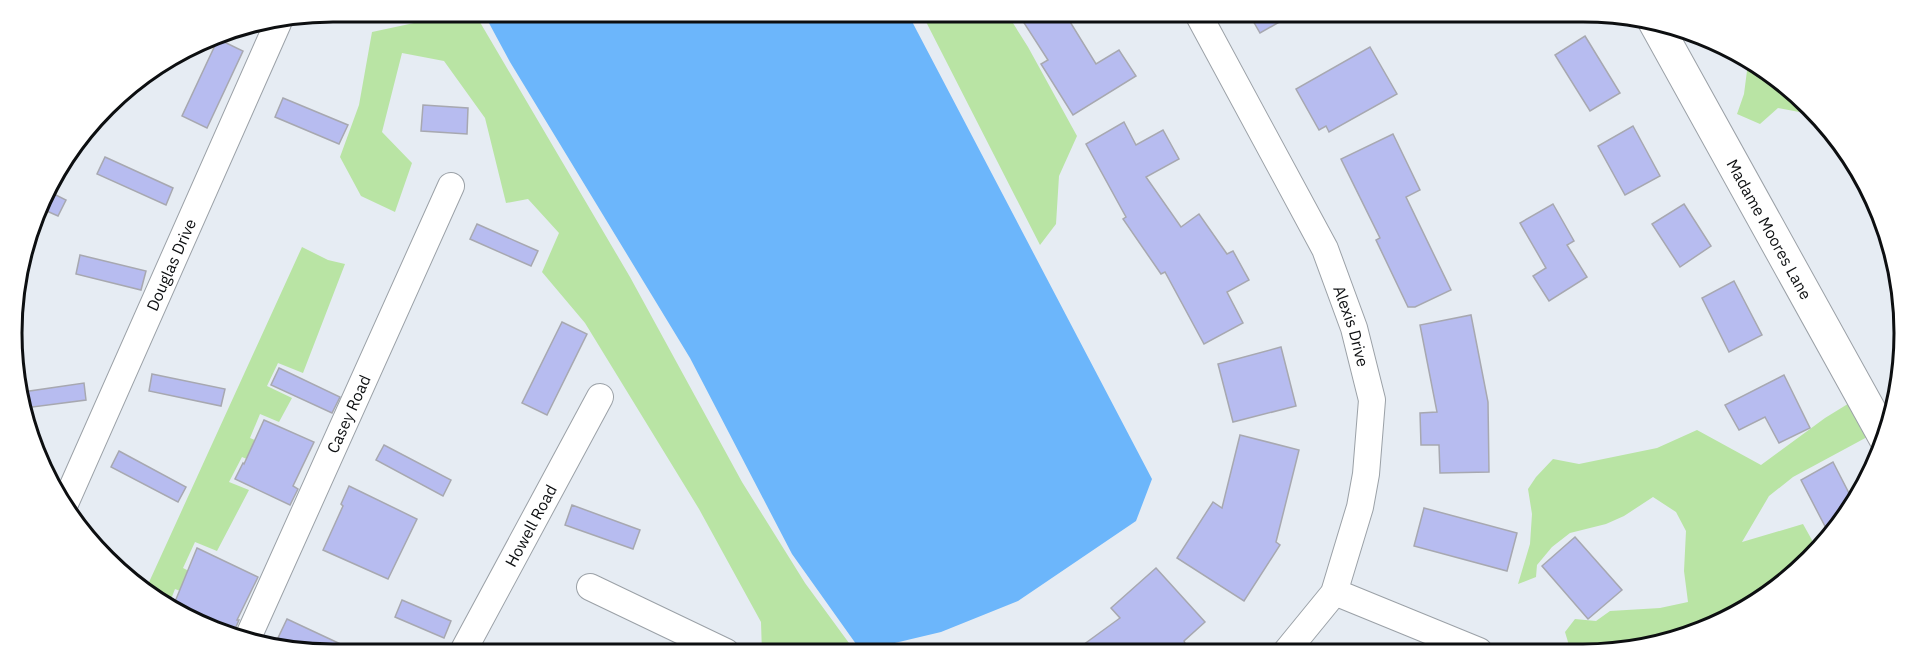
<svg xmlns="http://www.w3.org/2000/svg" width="1917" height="667" font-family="'IBM Plex Sans',sans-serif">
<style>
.green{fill:#b9e4a4}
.water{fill:#6cb6fb}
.building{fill:#b7bcf0;stroke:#a7a8b0;stroke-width:1.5}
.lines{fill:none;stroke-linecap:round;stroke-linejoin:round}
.minor-casing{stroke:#9ba1a7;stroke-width:28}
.tertiary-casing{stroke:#9ba1a7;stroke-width:34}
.minor{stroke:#fff;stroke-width:26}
.tertiary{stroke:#fff;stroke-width:32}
.labels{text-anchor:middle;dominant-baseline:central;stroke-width:6;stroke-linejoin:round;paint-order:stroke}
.street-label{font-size:16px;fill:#0d0f11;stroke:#fff}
.rim{fill:none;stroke:#0d0f11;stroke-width:3}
</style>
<rect width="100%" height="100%" fill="#e6ecf3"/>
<g class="green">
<path d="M417 12H474L630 277 742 482 805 583 857 654H762L761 622 699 509 585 323 542 272 559 233 528 199 506 203 485 118 444 61 402 53 382 132 412 163 395 212 361 196 340 157 359 105 372 32 414 23Z"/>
<path d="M921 12H1006L1028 47 1077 136 1059 176 1056 224 1040 245Z"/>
<path d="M1748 63 1779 78 1810 114 1778 108 1760 124 1737 114 1744 94Z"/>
<path d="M302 247 328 260 345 264 303 373 278 363 267 386 292 398 279 422 260 414 250 438 267 445 259 464 242 457 229 482 249 490 217 551 195 542 183 568 203 578 194 596 175 589 168 607 155 601 145 591Z"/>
<path d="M1851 402 1869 436 1793 477 1769 496 1742 542 1803 524 1817 549 1796 575 1725 622 1626 652H1571L1565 632 1575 619 1596 621 1610 611 1660 608 1688 602 1684 571 1686 531 1676 512 1653 497 1624 516 1606 524 1570 533 1552 547 1537 565 1536 577 1518 584 1530 544 1532 514 1528 489 1536 477 1553 459 1579 464 1657 448 1697 430 1761 465 1825 418Z"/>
</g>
<path class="water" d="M483 12H907L1152 479 1136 521 1018 601 941 632 861 651 792 554 690 358 510 62Z"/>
<g class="building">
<path d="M1017 12H1064L1096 64 1119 50 1136 76 1073 115 1041 64 1048 60Z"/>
<path d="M1248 12H1297L1260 33Z"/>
<path d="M1585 36 1620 93 1590 111 1555 55Z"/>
<path d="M218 39 243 51 207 128 182 116Z"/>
<path d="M1370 47 1397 94 1329 132 1326 126 1319 130 1296 89Z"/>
<path d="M283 98 348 125 339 144 275 117Z"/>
<path d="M423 105 468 108 467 134 421 131Z"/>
<path d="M1124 122 1136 145 1163 130 1179 159 1146 177 1181 227 1199 214 1227 254 1233 251 1249 280 1227 292 1243 323 1204 344 1165 272 1161 274 1123 219 1126 217 1086 144Z"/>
<path d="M1633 126 1660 176 1625 195 1598 146Z"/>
<path d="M1393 134 1420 190 1406 197 1451 290 1415 307H1408L1376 240 1380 238 1341 159Z"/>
<path d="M105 157 173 188 166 205 97 174Z"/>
<path d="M46 190 66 200 58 216 40 208Z"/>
<path d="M1553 204 1574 241 1567 245 1587 277 1549 301 1533 276 1546 268 1520 223Z"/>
<path d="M1684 204 1711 246 1680 267 1652 224Z"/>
<path d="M477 224 538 251 531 266 470 239Z"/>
<path d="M80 255 146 271 141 290 76 274Z"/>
<path d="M1734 281 1762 335 1729 352 1702 298Z"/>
<path d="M1471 315 1488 402 1489 472 1440 473 1439 445H1421L1420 413 1437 412 1420 325Z"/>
<path d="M562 322 587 334 547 415 522 403Z"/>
<path d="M1281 347 1296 406 1233 422 1218 364Z"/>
<path d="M279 368 340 397 332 413 271 385Z"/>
<path d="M152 374 225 389 221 406 149 391Z"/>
<path d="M1784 375 1810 428 1779 443 1765 417 1739 430 1725 405Z"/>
<path d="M84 383 86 400 25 408 23 392Z"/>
<path d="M264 420 314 442 293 486 298 489 290 505 235 479 243 463 244 464Z"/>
<path d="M1240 435 1299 450 1276 542 1280 545 1244 601 1177 558 1213 502 1222 508Z"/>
<path d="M384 445 451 480 443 496 376 460Z"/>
<path d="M119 451 186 487 178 502 111 467Z"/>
<path d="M1833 462 1854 503 1829 534 1801 480Z"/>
<path d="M349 486 417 519 388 579 323 550 343 506 341 504Z"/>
<path d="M572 505 640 530 633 549 565 525Z"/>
<path d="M1424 508 1517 533 1507 571 1414 546Z"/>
<path d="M1575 537 1622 590 1588 619 1542 566Z"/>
<path d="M197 548 258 577 237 620H239L232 636 172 609Z"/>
<path d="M1156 568 1205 622 1184 641 1190 653H1072L1120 618 1111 608Z"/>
<path d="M402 600 451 621 444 638 395 617Z"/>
<path d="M287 619 364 655H333L308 652 278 638Z"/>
</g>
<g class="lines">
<g class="minor-casing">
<g id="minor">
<path id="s1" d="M1197 12 1325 249 1354 328 1372 400 1366 474 1360 507 1334 593 1285 653"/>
<path id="s2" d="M64 506 278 23"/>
<path d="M590 587 726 652 725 654"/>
<path d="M1334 593 1342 595 1479 651"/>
<path id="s3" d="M246 642 451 186"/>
<path id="s4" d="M461 655 600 397"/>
</g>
</g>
<g class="tertiary-casing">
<g id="tertiary">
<path id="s5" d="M1654 21 1885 438"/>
</g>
</g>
<use href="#minor" class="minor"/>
<use href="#tertiary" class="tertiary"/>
</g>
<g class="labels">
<g class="street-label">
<text stroke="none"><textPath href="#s5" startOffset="238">Madame Moores Lane</textPath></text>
<text stroke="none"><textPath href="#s2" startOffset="264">Douglas Drive</textPath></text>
<text stroke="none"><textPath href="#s1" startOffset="351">Alexis Drive</textPath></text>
<text stroke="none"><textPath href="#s3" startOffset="250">Casey Road</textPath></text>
<text stroke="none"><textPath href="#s4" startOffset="147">Howell Road</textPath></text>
</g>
</g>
<path d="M0 0H1917V667H0ZM333 22H1583A311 311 0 0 1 1894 333V333A311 311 0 0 1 1583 644H333A311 311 0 0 1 22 333V333A311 311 0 0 1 333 22Z" fill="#fff" fill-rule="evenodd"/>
<path class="rim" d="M333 22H1583A311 311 0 0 1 1894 333V333A311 311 0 0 1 1583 644H333A311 311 0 0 1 22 333V333A311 311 0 0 1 333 22Z"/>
</svg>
